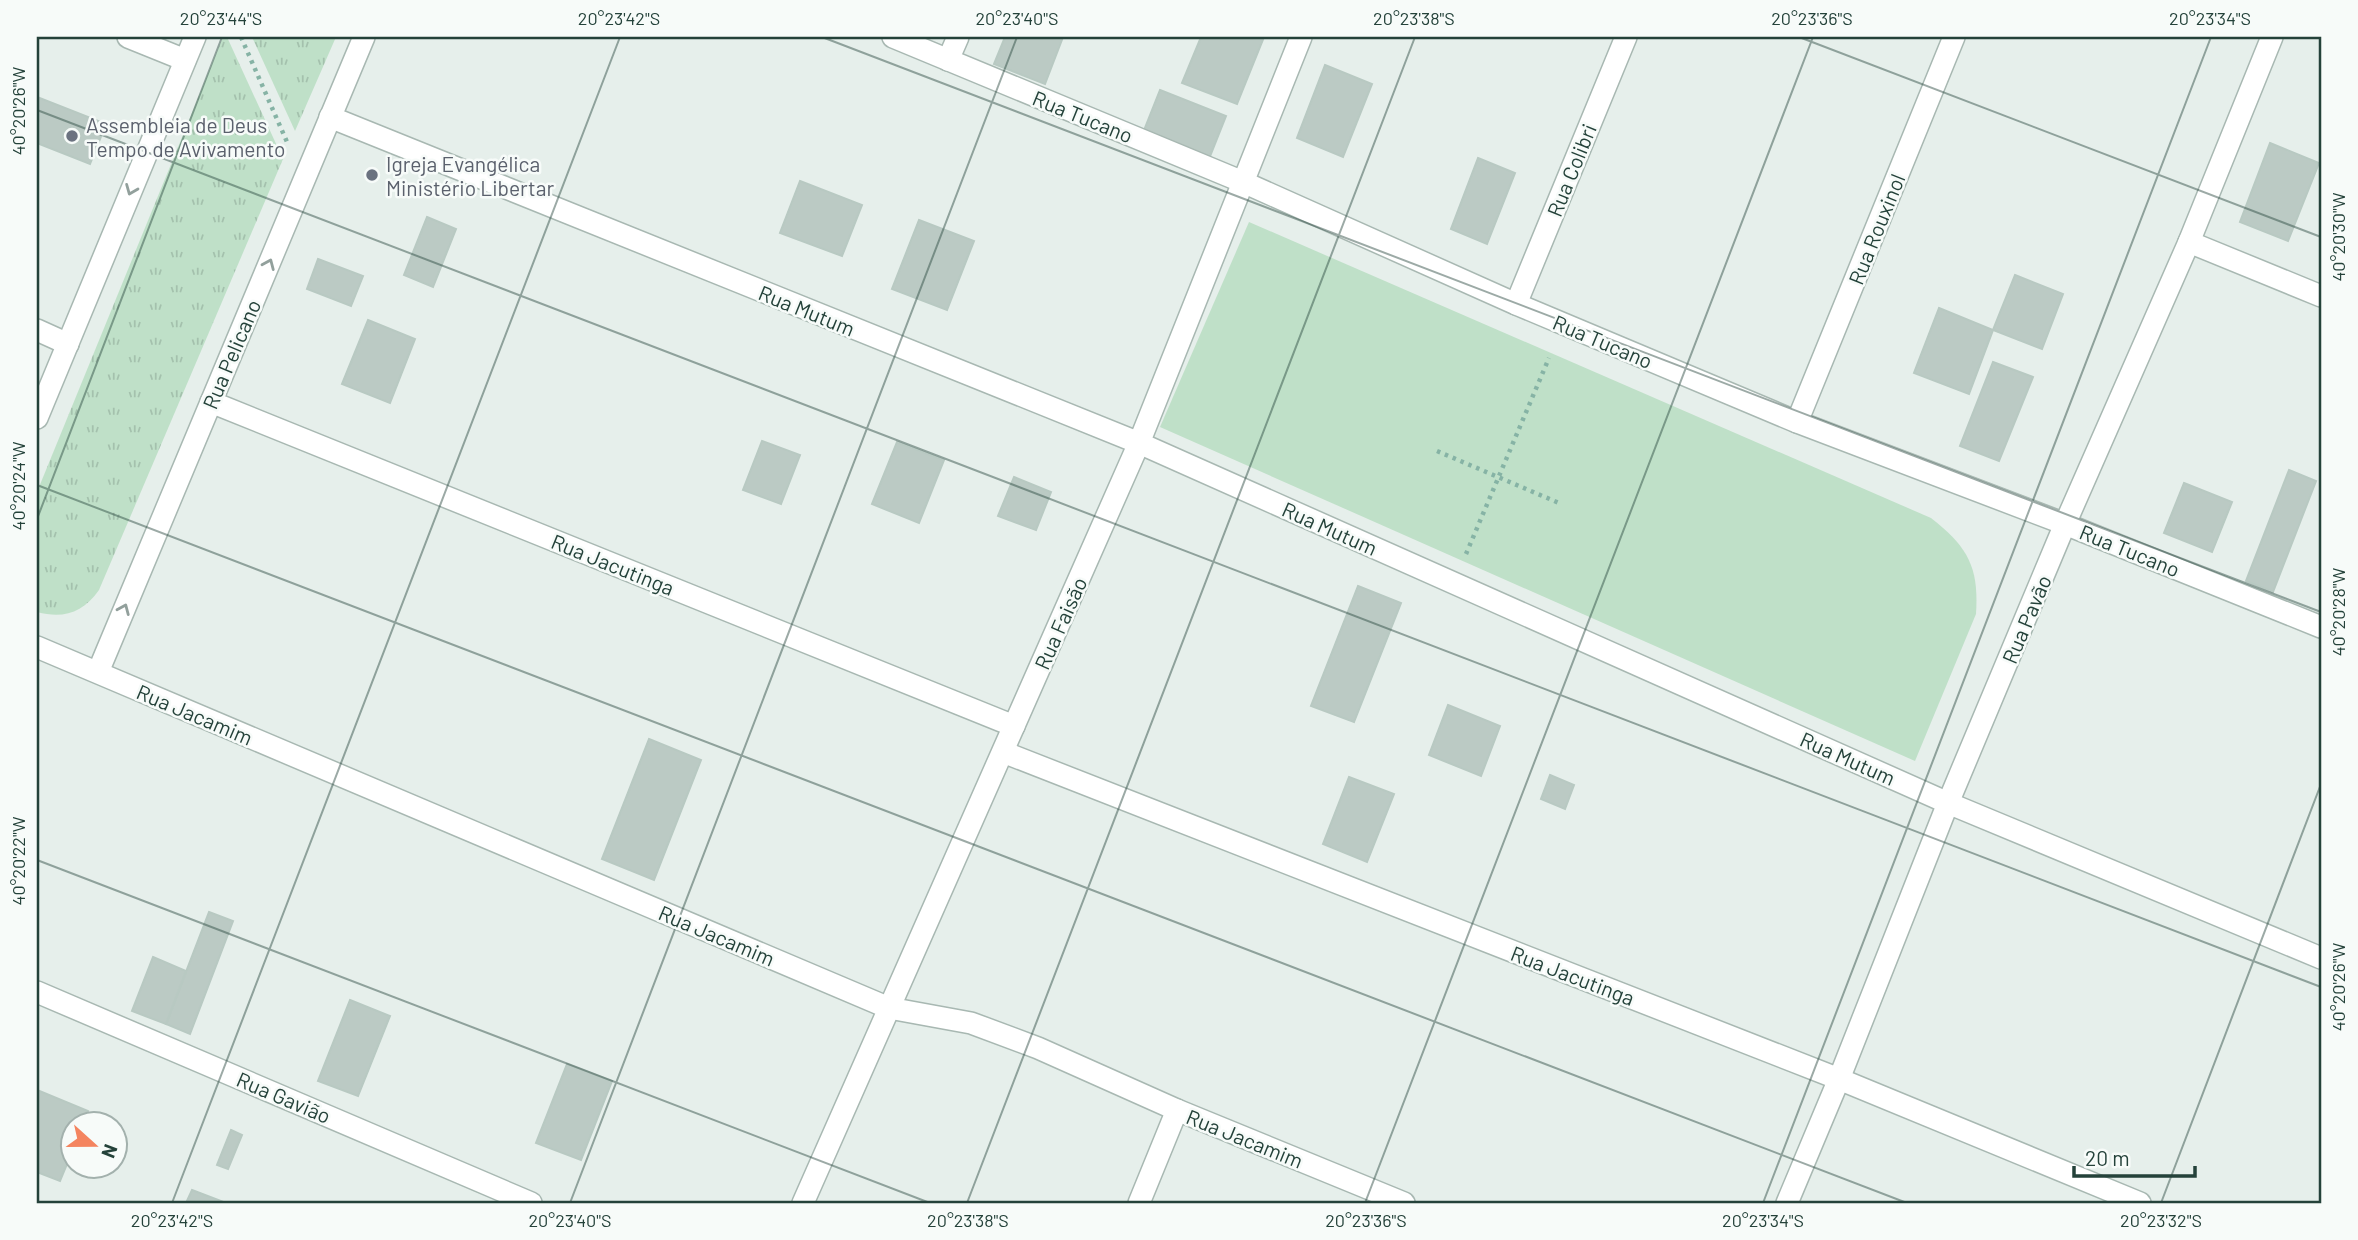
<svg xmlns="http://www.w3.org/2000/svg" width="2358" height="1240" font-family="Barlow,sans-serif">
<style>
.grass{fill:url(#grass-tufts)}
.park{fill:#bfe0c8}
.building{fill:#bbcac4;stroke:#b8c9c2;stroke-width:2}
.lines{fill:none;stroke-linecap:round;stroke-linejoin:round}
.street-casing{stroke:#a8b8b2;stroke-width:24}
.path{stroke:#86b3a5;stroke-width:4.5;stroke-dasharray:3.5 5;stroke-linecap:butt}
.street{stroke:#fff;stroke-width:21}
.oneway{stroke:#92a09c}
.ticks{fill:none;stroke:#24423a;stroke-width:2;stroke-opacity:0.45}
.worship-dot{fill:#6b7280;stroke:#f7fbf9;stroke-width:2.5}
.labels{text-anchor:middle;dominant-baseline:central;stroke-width:5;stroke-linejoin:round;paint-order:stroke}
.street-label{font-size:21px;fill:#24423a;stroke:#f7fbf9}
.worship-label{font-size:21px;fill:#5b616d;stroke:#f7fbf9;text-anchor:start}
.neatline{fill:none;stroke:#24423a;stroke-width:2.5}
.ticks-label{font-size:18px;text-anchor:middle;fill:#24423a}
</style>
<defs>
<pattern id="grass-tufts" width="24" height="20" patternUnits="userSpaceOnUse" patternTransform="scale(1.75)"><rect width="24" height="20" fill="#bfe0c8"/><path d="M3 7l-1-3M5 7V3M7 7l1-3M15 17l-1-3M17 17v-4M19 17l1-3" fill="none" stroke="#a4c1ad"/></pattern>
</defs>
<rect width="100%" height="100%" fill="#e6efeb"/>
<g class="grass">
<path d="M223 37H227L283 159 99 590C83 613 63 619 37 612V492Z"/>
<path d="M252 37H336L295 131Z"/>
</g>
<path class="park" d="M1249 222 1931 518C1968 547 1979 567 1976 614L1915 761 1160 427Z"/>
<g class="building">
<path d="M1005 37H1063L1045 84 994 64Z"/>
<path d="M1201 37H1264L1237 104 1182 83Z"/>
<path d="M1325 65 1372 84 1343 157 1297 138Z"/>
<path d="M1160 90 1226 116 1207 164 1141 138Z"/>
<path d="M37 97 106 124 90 164 37 143Z"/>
<path d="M2270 143 2319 163 2288 241 2240 222Z"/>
<path d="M1478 158 1515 173 1487 244 1451 229Z"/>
<path d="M800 181 862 205 842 256 780 233Z"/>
<path d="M427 217 456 229 433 287 404 275Z"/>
<path d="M919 220 974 241 947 310 892 289Z"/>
<path d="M318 259 363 276 351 306 307 289Z"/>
<path d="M2015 275 2063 294 2042 349 1993 330Z"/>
<path d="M1939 308 1993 330 1969 394 1914 373Z"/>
<path d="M368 320 415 339 390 403 342 384Z"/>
<path d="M1993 362 2033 377 1999 461 1960 446Z"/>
<path d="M762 441 800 455 781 504 743 490Z"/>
<path d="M897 442 944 460 919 523 872 504Z"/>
<path d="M2289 470 2316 481 2273 592 2246 581Z"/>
<path d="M1014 477 1051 492 1036 530 998 516Z"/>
<path d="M2184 483 2232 502 2212 552 2164 533Z"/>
<path d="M1358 586 1401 603 1354 722 1311 706Z"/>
<path d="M1448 705 1500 726 1481 776 1429 755Z"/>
<path d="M649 739 701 760 654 880 602 859Z"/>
<path d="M1550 775 1574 785 1565 809 1541 799Z"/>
<path d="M1349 777 1394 794 1367 862 1323 844Z"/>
<path d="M209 912 233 921 190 1034 166 1024Z"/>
<path d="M153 957 186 971 166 1024 132 1011Z"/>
<path d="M350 1000 390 1016 358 1096 318 1081Z"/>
<path d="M567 1064 612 1081 581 1160 536 1143Z"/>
<path d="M37 1090 88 1111 82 1124H74V1147L60 1181 37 1172Z"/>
<path d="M231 1130 242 1135 228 1169 217 1165Z"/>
<path d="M192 1190 226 1203H186Z"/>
</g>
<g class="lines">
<g class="street-casing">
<g id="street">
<path d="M128 37 185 60"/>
<path d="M893 37 1243 182 1516 304 1797 422 2065 524 2321 627"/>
<path d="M948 60 958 37"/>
<path d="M330 117 1139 443 1948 803 2321 958"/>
<path d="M2189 242 2321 296"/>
<path d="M1516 304 1626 37"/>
<path d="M37 330 68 344"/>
<path d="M211 402 1014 726"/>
<path d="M37 418 195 37"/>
<path d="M1797 422 1954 37"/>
<path d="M37 647 889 1008 971 1023 1038 1048 1177 1110 1404 1203"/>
<path d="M98 672 364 37"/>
<path d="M1003 752 1839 1079 2140 1203"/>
<path d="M37 992 531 1203"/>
<path d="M803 1203 1139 443 1301 37"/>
<path d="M1139 1203 1177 1110"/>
<path d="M1787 1203 1839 1079 1948 803 2065 524 2189 242 2272 37"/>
</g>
</g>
<g class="path">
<path d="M241 37 287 142"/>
<path d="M1437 451 1559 503"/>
<path d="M1466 554 1549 358"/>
</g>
<use href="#street" class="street"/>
</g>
<defs><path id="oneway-chevron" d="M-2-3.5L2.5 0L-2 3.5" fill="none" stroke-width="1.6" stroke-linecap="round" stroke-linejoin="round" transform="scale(1.75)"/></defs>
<g class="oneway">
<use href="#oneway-chevron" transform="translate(131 190) rotate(112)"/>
<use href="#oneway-chevron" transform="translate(269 264) rotate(-67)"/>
<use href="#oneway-chevron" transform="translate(124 609) rotate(-67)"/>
</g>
<path class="ticks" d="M822 37 2321 612M1799 37 2321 237M37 110 2321 987M37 485 1907 1203M37 519 222 37M37 860 930 1203M172 1203 620 37M570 1203 1017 37M967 1203 1415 37M1365 1203 1813 37M1763 1203 2211 37M2161 1203 2321 784"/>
<g class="worship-dot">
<circle cx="72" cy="136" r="7"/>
<circle cx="372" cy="175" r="7"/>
</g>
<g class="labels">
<g class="street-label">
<text transform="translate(1083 116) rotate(22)">Rua Tucano</text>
<text transform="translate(1571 170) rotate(-68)">Rua Colibri</text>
<text transform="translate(1876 229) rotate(-68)">Rua Rouxinol</text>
<text transform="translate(807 310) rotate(22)">Rua Mutum</text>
<text transform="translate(1603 341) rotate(23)">Rua Tucano</text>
<text transform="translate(231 354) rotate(-67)">Rua Pelicano</text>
<text transform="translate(1330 528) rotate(24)">Rua Mutum</text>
<text transform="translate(2130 550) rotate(22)">Rua Tucano</text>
<text transform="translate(613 564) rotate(22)">Rua Jacutinga</text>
<text transform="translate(2026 619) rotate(-67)">Rua Pavão</text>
<text transform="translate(1060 623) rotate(-66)">Rua Faisão</text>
<text transform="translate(195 714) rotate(23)">Rua Jacamim</text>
<text transform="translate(1848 758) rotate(24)">Rua Mutum</text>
<text transform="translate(717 935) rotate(23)">Rua Jacamim</text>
<text transform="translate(1573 975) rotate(21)">Rua Jacutinga</text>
<text transform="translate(284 1097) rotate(23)">Rua Gavião</text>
<text transform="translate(1245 1138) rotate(22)">Rua Jacamim</text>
</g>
<g class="worship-label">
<text x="86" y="124">Assembleia de Deus<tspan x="86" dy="24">Tempo de Avivamento</tspan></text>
<text x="386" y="163">Igreja Evangélica<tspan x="386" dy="24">Ministério Libertar</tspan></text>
</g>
</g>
<rect width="2358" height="1240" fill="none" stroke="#f7fbf9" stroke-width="77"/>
<g transform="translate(94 1145) rotate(111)"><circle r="33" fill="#f7fbf9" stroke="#a3b1ad" stroke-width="2"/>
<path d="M0-5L12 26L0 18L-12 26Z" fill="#f4845f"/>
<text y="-10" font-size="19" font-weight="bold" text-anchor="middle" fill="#24423a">N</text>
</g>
<path d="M2074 1166v10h121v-10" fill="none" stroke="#24423a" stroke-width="3.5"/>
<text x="2085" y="1166" font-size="21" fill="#24423a" stroke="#f7fbf9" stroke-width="5" paint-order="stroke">20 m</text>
<rect x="38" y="38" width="2282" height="1164" class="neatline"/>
<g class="ticks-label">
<text x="221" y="25">20°23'44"S</text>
<text x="619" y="25">20°23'42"S</text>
<text x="1017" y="25">20°23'40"S</text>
<text x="1414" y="25">20°23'38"S</text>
<text x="1812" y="25">20°23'36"S</text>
<text x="2210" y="25">20°23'34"S</text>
<text transform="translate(19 111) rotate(-90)" y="6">40°20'26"W</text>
<text transform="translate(2339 237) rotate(-90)" y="6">40°20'30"W</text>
<text transform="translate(19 486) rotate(-90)" y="6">40°20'24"W</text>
<text transform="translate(2339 612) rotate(-90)" y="6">40°20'28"W</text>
<text transform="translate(19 861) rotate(-90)" y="6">40°20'22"W</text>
<text transform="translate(2339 987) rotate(-90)" y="6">40°20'26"W</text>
<text x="172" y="1227">20°23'42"S</text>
<text x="570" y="1227">20°23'40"S</text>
<text x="968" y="1227">20°23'38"S</text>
<text x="1366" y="1227">20°23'36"S</text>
<text x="1763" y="1227">20°23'34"S</text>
<text x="2161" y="1227">20°23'32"S</text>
</g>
</svg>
